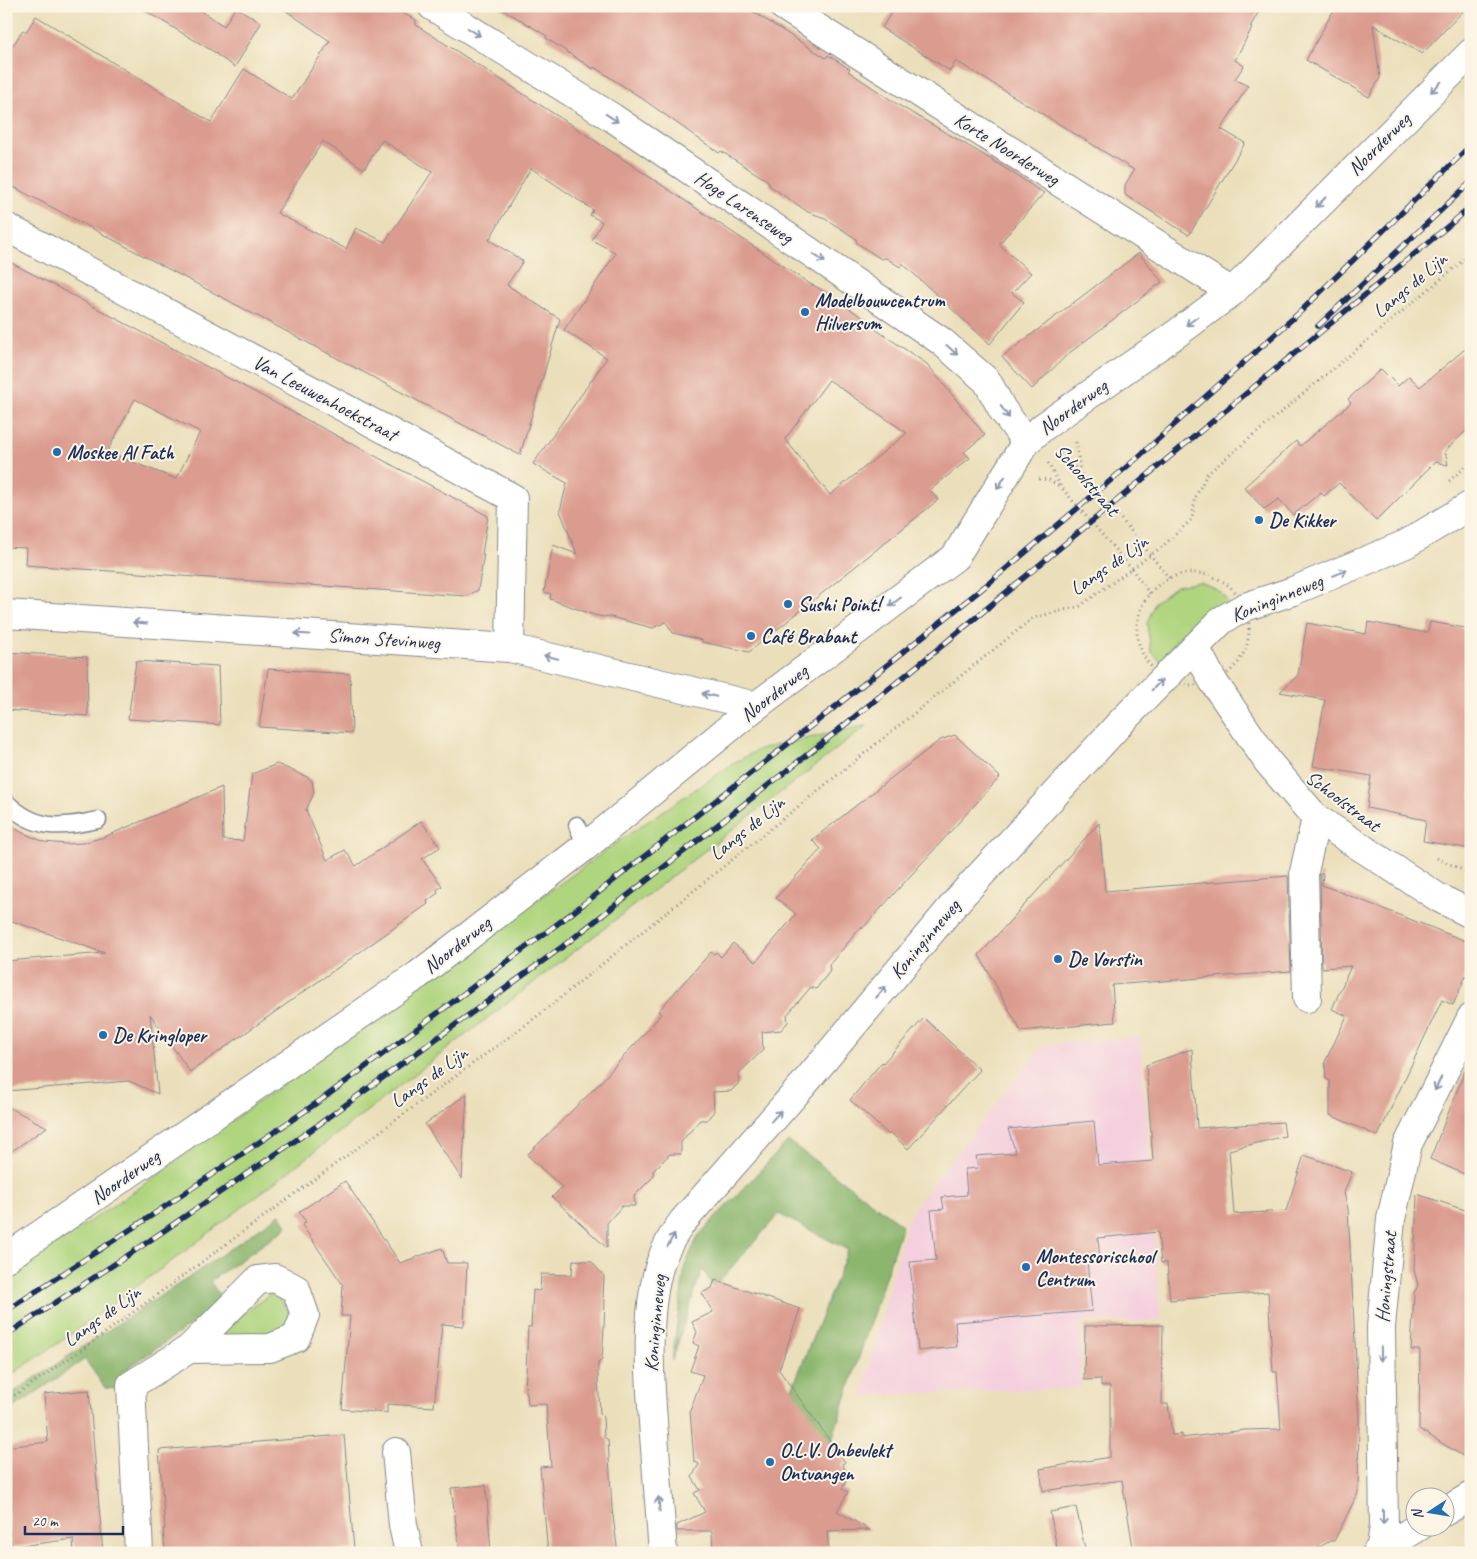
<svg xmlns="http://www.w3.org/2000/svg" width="1477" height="1559" font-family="Caveat,sans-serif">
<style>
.built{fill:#f4cfde}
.green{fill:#b0d57f;stroke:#66826e}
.forest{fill:#8cb66e;stroke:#547266}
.building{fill:#db9c90;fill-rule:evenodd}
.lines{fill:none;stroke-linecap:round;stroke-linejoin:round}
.service-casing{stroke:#83878c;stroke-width:19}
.minor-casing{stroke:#83878c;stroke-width:30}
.tertiary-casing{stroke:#83878c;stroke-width:30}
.path{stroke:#83878c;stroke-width:3;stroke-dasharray:1 4;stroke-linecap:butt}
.service{stroke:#fff;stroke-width:16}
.minor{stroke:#fff;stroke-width:28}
.tertiary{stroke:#fff;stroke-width:28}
.rail-casing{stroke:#1b2f5e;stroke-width:5.5}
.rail{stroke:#fcf5e5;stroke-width:4;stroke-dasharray:11;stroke-linecap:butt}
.oneway{stroke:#8d97ae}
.poi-dot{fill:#1f6fb2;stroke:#fcf5e5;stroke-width:2}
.labels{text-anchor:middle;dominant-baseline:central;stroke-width:4;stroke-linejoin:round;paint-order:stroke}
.street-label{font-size:20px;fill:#1b2f5e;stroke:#fcf5e5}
.poi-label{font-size:20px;font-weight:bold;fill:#1b2f5e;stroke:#fcf5e5;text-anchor:start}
</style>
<rect width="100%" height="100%" fill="#fcf5e5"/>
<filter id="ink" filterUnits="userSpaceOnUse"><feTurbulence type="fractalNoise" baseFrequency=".02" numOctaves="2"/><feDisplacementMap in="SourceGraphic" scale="10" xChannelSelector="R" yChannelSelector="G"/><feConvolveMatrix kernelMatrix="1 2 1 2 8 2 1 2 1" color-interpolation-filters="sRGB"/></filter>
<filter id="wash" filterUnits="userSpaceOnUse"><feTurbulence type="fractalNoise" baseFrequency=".0096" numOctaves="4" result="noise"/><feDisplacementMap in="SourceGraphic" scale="20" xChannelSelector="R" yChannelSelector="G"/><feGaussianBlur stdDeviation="1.12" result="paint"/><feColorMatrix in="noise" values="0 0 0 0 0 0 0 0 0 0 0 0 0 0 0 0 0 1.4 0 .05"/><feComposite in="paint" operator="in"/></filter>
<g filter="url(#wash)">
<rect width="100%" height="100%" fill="#ebdfbb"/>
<path class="built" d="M1140 1037 1161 1321H1081L1080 1388 862 1395 909 1214 1043 1045Z"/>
<g class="green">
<path d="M1201 582 1219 591 1232 607 1163 665 1151 651 1147 624 1155 602 1176 586Z"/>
<path d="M868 725 180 1255 63 1340 6 1378V1278L139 1188 622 839 737 761 760 749Z"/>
<path d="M273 1292 291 1313 289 1329 286 1334 211 1338Z"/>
</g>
<g class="forest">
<path d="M788 1141 902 1225 831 1443 790 1394 848 1250 779 1214 714 1287 702 1269 672 1361 685 1266 698 1236Z"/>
<path d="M280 1214 287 1225 285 1229 210 1281 224 1302 132 1365 124 1375 117 1389 105 1388 85 1359 6 1413V1397L191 1276Z"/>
</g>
<g id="blocks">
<g class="building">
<path d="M137 6H193L224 26 236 7 261 23 235 67 217 55 216 53Z"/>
<path d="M279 6H388L416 20V25L573 126 810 284 817 287 868 321 866 323 927 364 985 435 964 452 970 458 930 490 938 500 749 652 702 642V640L673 633 666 622 653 628 607 616 604 617 594 615 550 599 551 594 544 592 553 545 577 554 560 511 567 483 533 464 607 358 564 330 616 253 592 240 602 222 590 215 593 210 531 168 489 240 523 261 507 285 560 319 520 455 6 183V56L23 30 26 32 36 16 211 122 244 69 292 99 330 41ZM382 140 432 172 385 242 356 228 346 249 277 213 323 141 364 169ZM829 380 907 433 830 495 785 439Z"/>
<path d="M497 6H744L826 58 828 55 850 69 848 71 900 106 984 155 1044 193 999 244 1031 273 1012 293 1024 302 990 344 902 263 900 267 886 258 881 259 857 243 856 239 843 230 822 217 808 212 770 186 768 181 721 151 719 153 637 95 594 67 593 69 546 38 547 36Z"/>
<path d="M895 6H1262L1250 27 1252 28 1235 60 1244 66 1235 79 1248 86 1221 129 1245 143 1189 235 1125 195V185L1134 170 956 61 950 71 882 28Z"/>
<path d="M1336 6H1468L1422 54 1373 25 1380 78 1369 97 1306 60Z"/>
<path d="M1139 253 1162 282 1068 354 1032 389 1002 357Z"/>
<path d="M6 260 488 516 482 554H484L478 590 467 596 451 595 25 565 26 548 6 547ZM135 399 200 432 176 479 107 452Z"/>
<path d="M1471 344V426L1445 451 1448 465 1435 462 1376 521 1339 483 1324 496 1321 492 1293 515 1279 499 1264 509 1244 487 1296 441 1300 446 1351 403 1348 399 1381 369 1398 386 1409 376 1420 387Z"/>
<path d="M1368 622 1422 632H1428L1430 622 1471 629V849L1423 841 1426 820 1367 808 1371 776 1313 766 1325 700 1280 692 1298 675 1307 623 1366 634Z"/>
<path d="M6 652 87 657 88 716 6 710Z"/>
<path d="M136 661 218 666 220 725 128 719Z"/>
<path d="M268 669 350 674 352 733 259 727Z"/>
<path d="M955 735 1000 777 862 929 861 927 829 965 830 971 816 989 811 987 787 1015 788 1022 781 1030 762 1032 763 1050 738 1074 739 1083 731 1091 713 1092 714 1111 707 1120H700L681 1142V1154H670L653 1171 654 1176 634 1196 635 1206H622L607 1223V1248L552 1197 562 1187 527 1155 597 1086 653 1024 661 1014 658 1011 711 952 714 954 716 952 721 957 733 943 756 962 796 914 776 898 821 849 812 840 940 740Z"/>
<path d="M277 764 307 777 312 781 314 793 306 810 327 860 345 850 356 866 421 821 440 847 422 859 442 886 437 890 438 893 427 901 428 904 190 1072 150 1014 158 1094 129 1081 6 1091V961L105 953 6 919V823L25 834 45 842 66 844 83 843 104 837 222 787 223 840 243 841 252 774Z"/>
<path d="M1099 823 1105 891 1288 876 1291 971 1112 985 1115 1022 1021 1031 979 955Z"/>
<path d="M1320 874H1323L1322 885 1471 943V964L1453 1005 1442 1000 1378 1136 1330 1115V1081L1326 1079 1325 1062 1347 1016 1332 1009 1351 966 1322 968Z"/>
<path d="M924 1018 980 1070 908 1149 891 1133 889 1135 850 1100 882 1062 883 1063Z"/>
<path d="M1192 1049 1197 1128 1283 1122 1285 1136 1229 1150 1234 1214 1286 1211 1304 1155 1352 1172 1344 1193 1348 1209 1359 1418 1358 1493 1334 1541H1330L1310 1553H1134L1122 1480 1043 1491 1040 1469 1110 1457V1386H1101V1379L1084 1380 1085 1326 1163 1325 1162 1404H1168L1172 1435 1182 1434V1438L1245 1430 1281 1429 1277 1372H1273L1268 1292 1170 1300 1167 1263H1161L1158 1232 1098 1238 1100 1260 1087 1261 1092 1311 955 1322 957 1347 918 1351 910 1262 936 1260 931 1210 944 1209 942 1197 967 1195 965 1169 978 1168 976 1156 1016 1153 1008 1129 1094 1121 1098 1165 1153 1161 1146 1065Z"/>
<path d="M1469 1061H1471V1177L1430 1159Z"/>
<path d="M467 1094 462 1179 425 1124Z"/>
<path d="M6 1106 47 1127 6 1155Z"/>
<path d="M345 1181 400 1263 442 1248 447 1263H467L464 1326 442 1324 434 1407 387 1404V1413L342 1409 350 1316H341L343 1285 302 1225 306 1222 299 1212Z"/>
<path d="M1417 1194 1471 1212V1325L1466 1404 1471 1401V1461L1419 1429 1420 1350H1411L1414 1293 1418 1285 1414 1270Z"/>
<path d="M573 1260 591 1261 604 1276 603 1298 605 1300 604 1327 602 1360 598 1363V1378L600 1414 603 1417 604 1437 608 1440 612 1509 618 1553H548L540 1467 551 1466 546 1404 528 1405 527 1393H525L528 1327H531L533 1290 540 1291 541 1274 572 1275Z"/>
<path d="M715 1280 800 1309 779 1370 845 1462 842 1464 849 1476 842 1489 848 1492 837 1511 870 1530 827 1531 829 1552H713L712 1531H677V1525L705 1512 694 1493 700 1490 692 1477 699 1464 694 1461 690 1411 703 1375 690 1371 699 1346 693 1343 697 1332 692 1322 713 1312 702 1293 712 1288Z"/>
<path d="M89 1390 103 1553H74L73 1539 12 1547 6 1498V1447L48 1442 44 1394Z"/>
<path d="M344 1435 354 1549 312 1553H165L163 1529H165L159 1450Z"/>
<path d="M486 1485 491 1553H460L451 1488Z"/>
<path d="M1076 1507 1086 1553H1058L1050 1512Z"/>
</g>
</g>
</g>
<g filter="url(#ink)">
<use href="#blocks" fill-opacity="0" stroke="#83878c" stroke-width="1"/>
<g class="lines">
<g class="service-casing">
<g id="service">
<path d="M6 802C35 831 61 828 98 820"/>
<path d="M577 825 586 846"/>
</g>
</g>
<g class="minor-casing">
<g id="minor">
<path d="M432 6 613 118 941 341 987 381 1002 409 1026 442"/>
<path d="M783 6 1232 292"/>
<path d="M6 227 513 498 510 648"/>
<path d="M1307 998 1304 872 1316 818"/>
<path d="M6 1258 418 975 586 846 756 706"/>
<path d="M396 1452 403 1525 409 1553"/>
<path d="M139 1553 131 1385 189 1349 258 1280 275 1278 296 1289 305 1315 296 1338 270 1348 189 1349"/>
<path d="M1380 1553 1384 1526 1381 1327 1391 1219 1408 1144 1471 1018"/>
</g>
</g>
<g class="tertiary-casing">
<g id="tertiary">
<path d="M6 614 510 648 756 706 955 557 1026 442 1043 427 1176 334 1232 292 1471 53"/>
<path d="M1195 647 1213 681 1268 762 1316 818 1439 898 1471 914"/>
<path d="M1444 1512 1471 1496"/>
<path d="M663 1553C660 1514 657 1474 654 1435 650 1382 644 1313 661 1261 666 1247 674 1233 683 1221L803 1085 962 895 1123 720 1222 620 1245 607 1293 591 1406 544 1471 505"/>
<path d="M1376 1553 1420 1526"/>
</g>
</g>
<g class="path">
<path d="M1076 442 1080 470"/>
<path d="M1061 452 1128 527 1170 579"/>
<path d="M1048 463 1061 487 1131 568 1150 594"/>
<path d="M1039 479 1049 480 1061 487"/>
<path d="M1449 481 1471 462"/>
<circle cx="1193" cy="629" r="56"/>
<path d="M1437 858 1471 874"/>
<path d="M6 1401 83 1349 535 1018 1033 618 1080 606 1163 546 1192 519 1195 498 1207 474 1471 254"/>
</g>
<use href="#service" class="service"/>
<use href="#minor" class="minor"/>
<use href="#tertiary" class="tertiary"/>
<g class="rail-casing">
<g id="rail">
<path d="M1318 326 1471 182"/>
<path d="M6 1311 154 1214 321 1100 572 913 830 711 989 583 1136 459 1300 312 1471 145"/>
<path d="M6 1335 133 1252 318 1125 562 947 836 732 944 644 1471 207"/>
</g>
</g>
<use href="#rail" class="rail"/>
</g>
<defs><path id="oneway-shaft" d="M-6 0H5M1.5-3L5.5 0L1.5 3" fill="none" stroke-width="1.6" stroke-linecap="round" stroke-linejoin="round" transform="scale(1.25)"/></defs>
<g class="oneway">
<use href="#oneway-shaft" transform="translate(474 32) rotate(32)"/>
<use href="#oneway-shaft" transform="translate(1436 87) rotate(135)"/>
<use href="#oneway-shaft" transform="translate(612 118) rotate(33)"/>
<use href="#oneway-shaft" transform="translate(1321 202) rotate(135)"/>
<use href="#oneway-shaft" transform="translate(819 258) rotate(34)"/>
<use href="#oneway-shaft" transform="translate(1192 321) rotate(143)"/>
<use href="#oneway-shaft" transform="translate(952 350) rotate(42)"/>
<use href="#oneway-shaft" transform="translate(1005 412) rotate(55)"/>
<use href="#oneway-shaft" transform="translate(1001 483) rotate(122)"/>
<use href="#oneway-shaft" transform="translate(1340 573) rotate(-22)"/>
<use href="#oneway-shaft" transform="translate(895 602) rotate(143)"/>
<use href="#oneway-shaft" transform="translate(140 623) rotate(-176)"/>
<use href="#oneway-shaft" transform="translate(302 634) rotate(-176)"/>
<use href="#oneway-shaft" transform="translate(551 657) rotate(-167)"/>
<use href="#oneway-shaft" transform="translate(1157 685) rotate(-45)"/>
<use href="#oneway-shaft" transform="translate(709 695) rotate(-167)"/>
<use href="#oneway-shaft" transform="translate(881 992) rotate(-50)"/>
<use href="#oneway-shaft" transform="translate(1438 1084) rotate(116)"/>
<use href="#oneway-shaft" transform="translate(776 1116) rotate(-48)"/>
<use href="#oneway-shaft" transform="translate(671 1240) rotate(-62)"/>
<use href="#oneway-shaft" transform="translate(1381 1354) rotate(89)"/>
<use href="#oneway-shaft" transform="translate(659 1504) rotate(-94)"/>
<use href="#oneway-shaft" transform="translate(1383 1517) rotate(89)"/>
</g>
</g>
<g class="poi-dot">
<circle cx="805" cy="312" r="5"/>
<circle cx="57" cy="452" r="5"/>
<circle cx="1259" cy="520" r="5"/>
<circle cx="788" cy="604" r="5"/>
<circle cx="751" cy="636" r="5"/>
<circle cx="1058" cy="959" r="5"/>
<circle cx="103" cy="1035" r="5"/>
<circle cx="1026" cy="1267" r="5"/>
<circle cx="770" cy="1462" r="5"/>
</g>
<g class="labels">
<g class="street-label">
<text transform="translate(1379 144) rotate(-45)">Noorderweg</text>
<text transform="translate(1007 149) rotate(32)">Korte Noorderweg</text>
<text transform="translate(744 207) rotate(34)">Hoge Larenseweg</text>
<text transform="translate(1410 285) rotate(-40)">Langs de Lijn</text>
<text transform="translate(325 398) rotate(28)">Van Leeuwenhoekstraat</text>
<text transform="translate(1073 407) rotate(-36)">Noorderweg</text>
<text transform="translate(1087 480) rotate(49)">Schoolstraat</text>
<text transform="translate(1109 565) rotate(-35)">Langs de Lijn</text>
<text transform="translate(1277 598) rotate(-22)">Koninginneweg</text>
<text transform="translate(384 639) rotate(4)">Simon Stevinweg</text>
<text transform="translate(774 693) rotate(-38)">Noorderweg</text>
<text transform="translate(1343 801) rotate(37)">Schoolstraat</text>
<text transform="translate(747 828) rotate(-39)">Langs de Lijn</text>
<text transform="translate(925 939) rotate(-50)">Koninginneweg</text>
<text transform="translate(457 945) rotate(-38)">Noorderweg</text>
<text transform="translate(429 1077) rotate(-36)">Langs de Lijn</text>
<text transform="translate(125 1177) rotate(-35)">Noorderweg</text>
<text transform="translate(1386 1277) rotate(-85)">Honingstraat</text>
<text transform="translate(102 1316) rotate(-36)">Langs de Lijn</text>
<text transform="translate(655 1323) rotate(-85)">Koninginneweg</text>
</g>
<g class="poi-label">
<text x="815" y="300">Modelbouwcentrum<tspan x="815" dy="23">Hilversum</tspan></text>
<text x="67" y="452">Moskee Al Fath</text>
<text x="1269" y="520">De Kikker</text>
<text x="798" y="604">Sushi Point!</text>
<text x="761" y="636">Café Brabant</text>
<text x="1068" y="959">De Vorstin</text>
<text x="113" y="1035">De Kringloper</text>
<text x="1036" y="1256">Montessorischool<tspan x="1036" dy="23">Centrum</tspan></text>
<text x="780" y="1450">O.L.V. Onbevlekt<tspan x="780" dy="23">Ontvangen</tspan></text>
</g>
</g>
<rect width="1477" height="1559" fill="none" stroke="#fcf5e5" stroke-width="25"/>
<g transform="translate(1430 1512) rotate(258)"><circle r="24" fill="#fcf5e5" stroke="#a2a6af"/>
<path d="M0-4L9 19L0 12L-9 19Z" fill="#1f6fb2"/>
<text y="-8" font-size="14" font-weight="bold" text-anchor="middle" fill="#1b2f5e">N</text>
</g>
<path d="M25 1526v8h98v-8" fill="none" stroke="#1b2f5e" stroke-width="2.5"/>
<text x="32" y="1526" font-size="15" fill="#1b2f5e" stroke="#fcf5e5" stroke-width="4" paint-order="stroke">20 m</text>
</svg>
